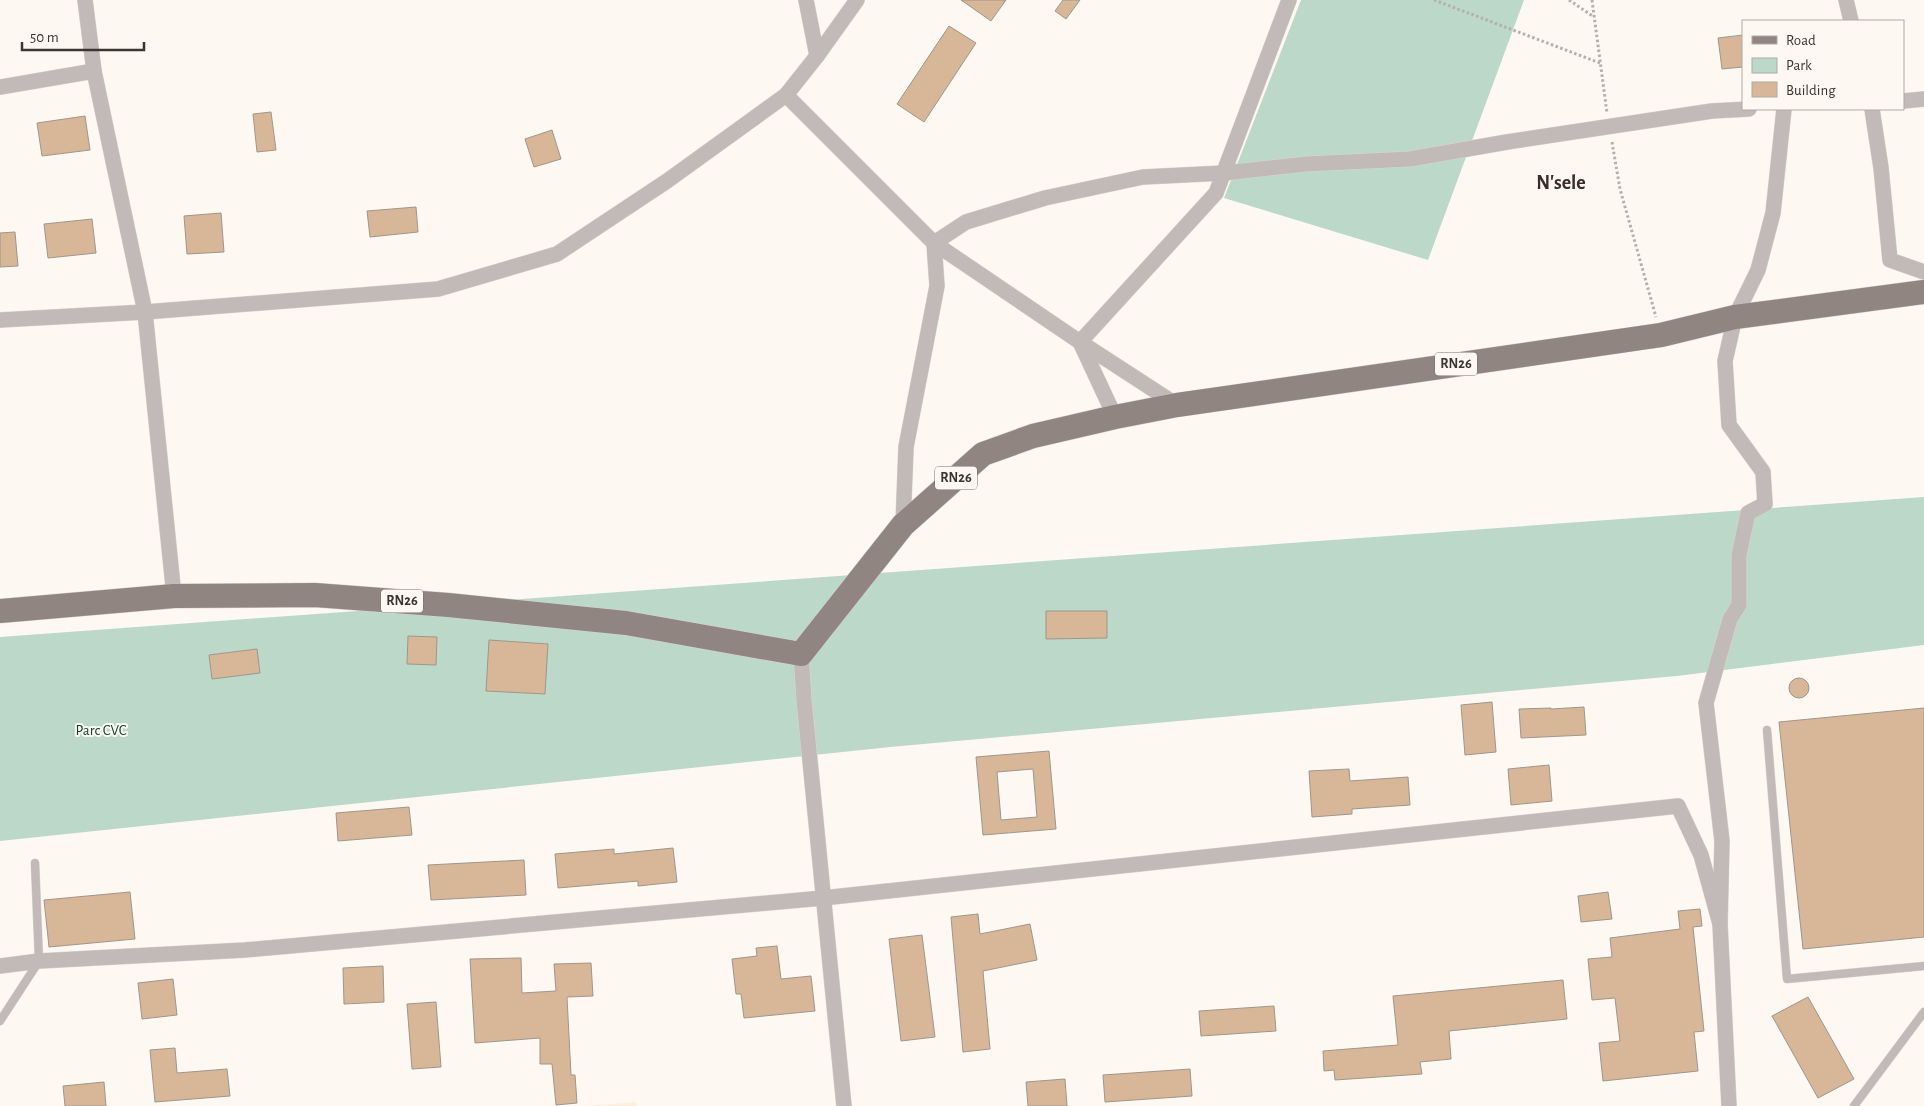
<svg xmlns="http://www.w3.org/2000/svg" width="1924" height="1106" font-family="'Alegreya Sans',sans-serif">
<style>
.built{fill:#fdeede}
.green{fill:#bcd8c9}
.building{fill:#d7b797;stroke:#9f968c;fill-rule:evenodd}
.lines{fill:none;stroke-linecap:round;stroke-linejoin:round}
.lane-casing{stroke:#dbd5cf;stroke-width:9}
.street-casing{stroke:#dbd5cf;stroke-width:16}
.primary-casing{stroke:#dbd5cf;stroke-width:25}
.path{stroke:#b5b0ab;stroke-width:3;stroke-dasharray:2.5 2.5;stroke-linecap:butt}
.lane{stroke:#c1bab8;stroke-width:8}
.street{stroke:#c1bab8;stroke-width:15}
.primary{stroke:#918582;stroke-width:24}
.labels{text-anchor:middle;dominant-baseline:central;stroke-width:4;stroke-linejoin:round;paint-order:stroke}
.shield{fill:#fef8f2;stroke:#75706c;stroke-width:1}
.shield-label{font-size:14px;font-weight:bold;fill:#3a3632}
.park-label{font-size:15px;fill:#0b4630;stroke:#fef8f2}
.district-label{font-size:20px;font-weight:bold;fill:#383028;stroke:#fef8f2}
</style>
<rect width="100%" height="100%" fill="#fef8f2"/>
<path class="built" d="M636 1102 637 1106H586Z"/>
<g class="green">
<path d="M1301 0H1524L1428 260 1224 198Z"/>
<path d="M1924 497V645L1677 676 890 747 0 841V637Z"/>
</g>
<g class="building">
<path d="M961 0H1006L991 21Z"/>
<path d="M1063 0H1080L1066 19 1055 11Z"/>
<path d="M949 26 976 43 924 122 897 104Z"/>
<path d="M1743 35V67L1722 69 1718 38Z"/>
<path d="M271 112 276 150 257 152 253 114Z"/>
<path d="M85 116 90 150 42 156 37 123Z"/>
<path d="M552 130 561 159 534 167 525 139Z"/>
<path d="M416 207 418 232 370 237 367 211Z"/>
<path d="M221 213 224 252 187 254 184 216Z"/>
<path d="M92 219 96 253 48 258 44 224Z"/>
<path d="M15 232 18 266 0 267V233Z"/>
<path d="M1046 611H1107V638L1046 639Z"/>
<path d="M408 636 437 637 436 665 407 664Z"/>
<path d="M489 640 548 644 545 694 486 691Z"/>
<path d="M257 649 260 673 212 679 209 655Z"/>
<circle cx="1799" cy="688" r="10"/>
<path d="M1492 702 1496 752 1465 755 1461 705Z"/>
<path d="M1584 707 1586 735 1521 738 1519 709 1551 708V709Z"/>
<path d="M1924 708V937L1803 949 1779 722Z"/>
<path d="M1049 751 1056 829 983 835 976 757ZM1033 769 1037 817 1001 820 997 772Z"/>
<path d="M1549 765 1552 801 1511 805 1508 769Z"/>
<path d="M1349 769 1350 781 1408 777 1410 805 1352 809V814L1312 817 1309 771Z"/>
<path d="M409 807 412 835 338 841 336 813Z"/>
<path d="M673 848 677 882 638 886V881L558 888 555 854 614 849V854Z"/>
<path d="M524 860 526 895 431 900 428 865Z"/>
<path d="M130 892 135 939 49 947 44 900Z"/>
<path d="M1608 892 1612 919 1581 922 1578 896Z"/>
<path d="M1700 909 1702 926 1693 927 1704 1031 1694 1032 1698 1071 1603 1081 1599 1043 1620 1041 1615 998 1592 1000 1588 959 1612 957 1610 938 1680 929 1678 911Z"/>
<path d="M978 914 980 934 1030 924 1037 960 983 971 990 1049 963 1052 951 917Z"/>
<path d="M922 935 935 1037 901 1041 889 939Z"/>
<path d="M777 946 781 979 811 976 815 1011 744 1018 741 994H736L732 959 757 956 756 948Z"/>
<path d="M521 958 522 993 556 991 554 964 591 963 593 996 567 997 571 1075H575L577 1103 556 1105 552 1064H540V1038L475 1043 470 959Z"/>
<path d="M383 966 384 1002 344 1004 343 968Z"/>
<path d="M173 979 177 1015 142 1019 138 983Z"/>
<path d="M1563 980 1567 1019 1449 1031 1451 1059 1420 1062 1422 1074 1335 1080 1334 1070 1324 1071 1323 1051 1398 1045 1393 996Z"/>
<path d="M1808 997 1854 1079 1818 1098 1772 1016Z"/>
<path d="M436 1002 441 1067 412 1069 407 1004Z"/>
<path d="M1274 1006 1276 1031 1201 1036 1199 1011Z"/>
<path d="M175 1048 177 1073 227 1069 230 1096 155 1102 150 1050Z"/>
<path d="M1190 1069 1192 1096 1105 1102 1103 1075Z"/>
<path d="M1065 1079 1067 1106H1028L1026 1082Z"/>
<path d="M104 1082 106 1106H65L63 1086Z"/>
</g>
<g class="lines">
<g class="lane-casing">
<g id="lane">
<path d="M1767 730 1787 979 1924 966"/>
<path d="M0 1021 39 961 35 863"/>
<path d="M1854 1106 1924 1012"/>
</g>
</g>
<g class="street-casing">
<g id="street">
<path d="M85 0 94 71 145 312 174 596"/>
<path d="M806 0 817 56"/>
<path d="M1846 0 1851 21"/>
<path d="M0 87 94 71"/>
<path d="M786 95 934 243 1080 342 1177 405"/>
<path d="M1903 101 1924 99"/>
<path d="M1872 109 1881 168 1890 260 1924 272"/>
<path d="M934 243 966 222 1045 198 1143 177 1224 173 1306 164 1410 159 1507 142 1712 111 1749 109"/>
<path d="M0 320 145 312 438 289 557 254 667 181 786 95 817 56 857 0"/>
<path d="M1115 417 1080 342 1216 193 1289 0"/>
<path d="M903 525 906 447 937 286 934 243"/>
<path d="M801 654 804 700 844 1106"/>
<path d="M0 966 39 961 245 950 823 898 1678 806 1701 855 1720 924"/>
<path d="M1729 1106 1720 924 1722 841 1706 703 1730 619 1739 605V555L1748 513 1765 504 1763 472 1729 425 1725 361 1735 317 1758 270 1773 213 1784 109"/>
</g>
</g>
<g class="primary-casing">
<path id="primary" d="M0 611 174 596 315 595 448 605 626 623 801 654 903 525 983 454 1033 436 1115 417 1177 405 1661 335 1735 317 1924 292"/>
</g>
<g class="path">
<path d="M1434 0 1600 63"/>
<path d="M1569 0 1594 17"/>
<path d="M1592 0 1607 113"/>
<path d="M1612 142 1620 189 1656 317"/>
</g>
<use href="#lane" class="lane"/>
<use href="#street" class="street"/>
<use href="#primary" class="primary"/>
</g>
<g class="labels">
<g class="shield">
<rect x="1435" y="352.5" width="42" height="23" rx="4"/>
<rect x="935" y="466.5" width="42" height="23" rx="4"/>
<rect x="381" y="589.5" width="42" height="23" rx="4"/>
</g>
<g class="shield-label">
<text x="1456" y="364">RN26</text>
<text x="956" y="478">RN26</text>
<text x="402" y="601">RN26</text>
</g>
<g class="park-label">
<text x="101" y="730">Parc CVC</text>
</g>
<g class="district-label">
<text x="1561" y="183">N'sele</text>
</g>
</g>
<rect x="1742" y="20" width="162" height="90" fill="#fef8f2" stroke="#b0aaa5"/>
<rect x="1752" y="36" width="25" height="8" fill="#918582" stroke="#b0aaa5"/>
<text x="1786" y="45" font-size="15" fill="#3a3632">Road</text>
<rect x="1752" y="58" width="25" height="15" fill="#bcd8c9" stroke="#b0aaa5"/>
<text x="1786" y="70" font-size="15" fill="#3a3632">Park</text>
<rect x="1752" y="82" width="25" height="15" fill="#d7b797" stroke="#b0aaa5"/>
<text x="1786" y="95" font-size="15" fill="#3a3632">Building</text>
<path d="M22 42v8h122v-8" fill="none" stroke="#3a3632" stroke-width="2.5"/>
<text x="30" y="42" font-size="15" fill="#3a3632" stroke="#fef8f2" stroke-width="4" paint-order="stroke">50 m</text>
</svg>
